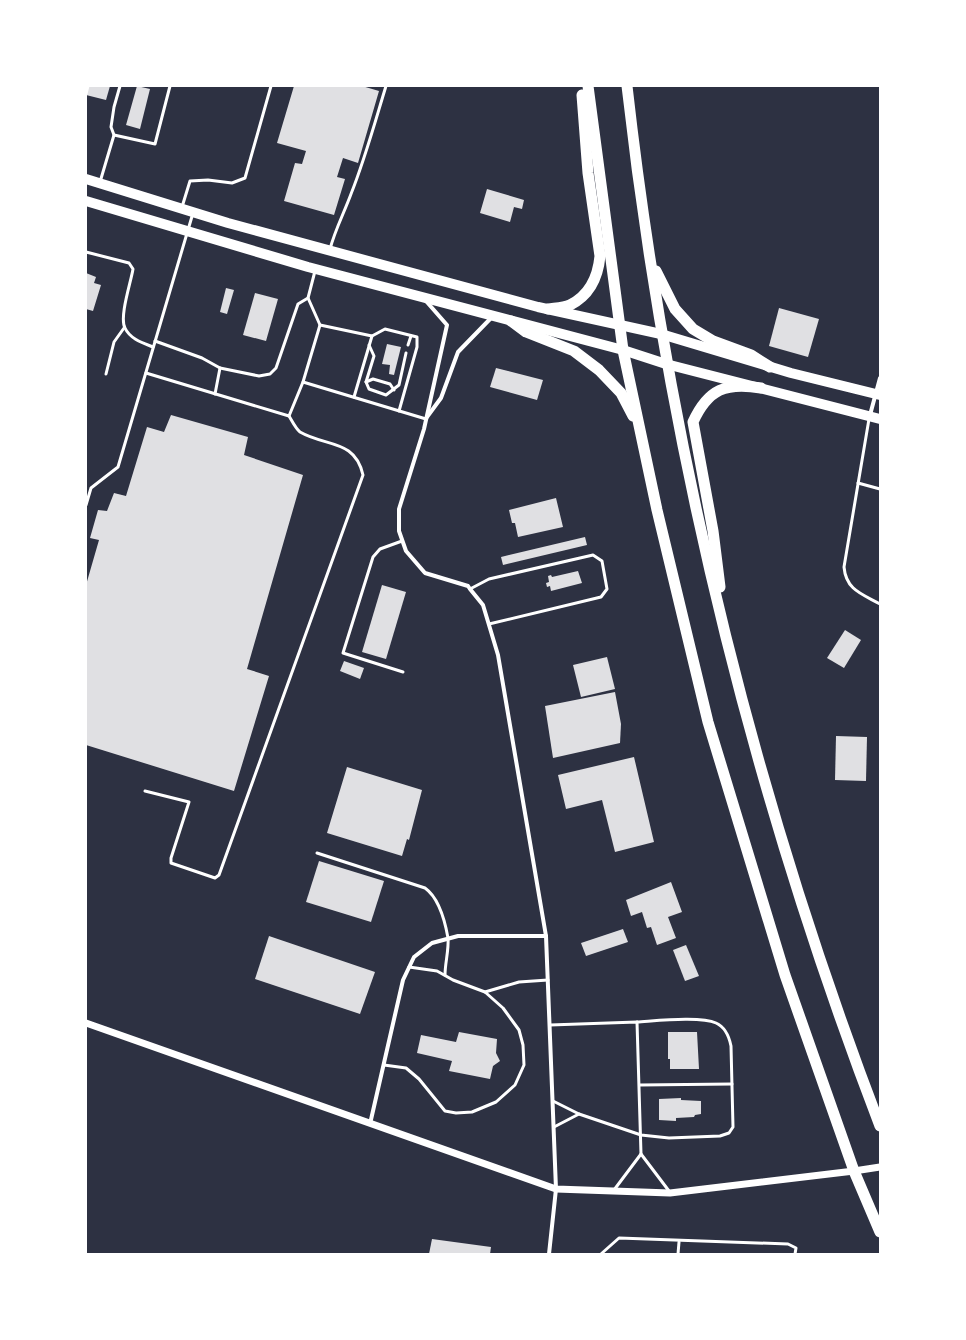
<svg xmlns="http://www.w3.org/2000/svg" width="966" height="1340" font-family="'Noto Sans',sans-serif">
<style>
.building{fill:#e0e0e3}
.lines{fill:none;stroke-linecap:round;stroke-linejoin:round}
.service{stroke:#fff;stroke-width:3}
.minor{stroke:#fff;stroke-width:4}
.tertiary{stroke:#fff;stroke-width:7}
.primary{stroke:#fff;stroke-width:10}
.trunk{stroke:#fff;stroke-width:11}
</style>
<rect width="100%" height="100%" fill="#2d3142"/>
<g class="building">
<path d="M86 86H110L106 100 86 95Z"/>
<path d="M137 86 150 89 140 129 126 125Z"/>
<path d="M294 86H362L379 91 358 163 343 158 337 177 345 179 334 215 284 201 295 163 302 164 306 151 277 143Z"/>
<path d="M487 189 524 200 522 209 514 207 510 222 480 213Z"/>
<path d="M86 273 96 277 94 283 101 285 93 311 86 309Z"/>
<path d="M226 288 234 290 227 314 220 312Z"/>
<path d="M255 293 278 299 266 341 243 335Z"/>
<path d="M779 308 819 319 808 357 769 346Z"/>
<path d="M387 344 401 347 394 375 389 374 390 365 382 364Z"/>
<path d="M496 368 543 380 537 400 490 387Z"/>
<path d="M171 415 248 437 244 455 303 475 247 669 269 676 234 791 86 745V585L99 540 90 538 98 510 107 511 114 493 126 496 147 427 164 432Z"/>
<path d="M556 498 563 527 518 537 515 523H512L509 510Z"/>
<path d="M585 537 587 545 503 565 501 557Z"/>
<path d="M578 571 582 583 551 591 550 586 547 587 546 583 549 582 548 576 551 575 552 577Z"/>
<path d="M382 585 406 592 386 659 362 652Z"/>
<path d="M845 630 861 640 844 668 827 658Z"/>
<path d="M607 657 615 689 581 697 573 665Z"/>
<path d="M344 661 364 668 360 679 340 671Z"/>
<path d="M615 692 621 724 620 743 553 758 545 706Z"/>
<path d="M836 736 867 737 866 781 835 780Z"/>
<path d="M634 757 654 842 615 852 602 800 566 809 558 775Z"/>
<path d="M347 767 422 790 409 840 407 839 402 856 327 833Z"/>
<path d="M319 861 384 881 371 922 306 902Z"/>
<path d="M671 882 682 912 668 917 676 938 657 945 651 927 647 928 642 912 631 916 626 900Z"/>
<path d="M623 929 628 942 586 956 581 943Z"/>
<path d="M269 936 375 972 360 1014 255 979Z"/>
<path d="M686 945 699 976 685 981 673 950Z"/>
<path d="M459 1032 497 1039 496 1053 500 1061 493 1066 490 1079 449 1071 452 1061 417 1053 421 1035 456 1042Z"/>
<path d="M668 1032H697L699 1069H670V1059H668Z"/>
<path d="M681 1098V1100L701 1101V1114L695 1115 694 1117 676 1118V1121L659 1120V1099Z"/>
<path d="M432 1239 491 1247 490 1254H429Z"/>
</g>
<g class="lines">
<g class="service">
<path d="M86 94 88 86"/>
<path d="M114 135 155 144 170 86"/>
<path d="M100 182 114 135 111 127 114 107 120 86"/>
<path d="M182 207 190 181 208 180 232 183 245 178 271 86"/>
<path d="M330 249C335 230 344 213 351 194 365 159 375 122 386 86"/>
<path d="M86 252 129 263 133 269C131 282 119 317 125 328 130 339 143 343 153 347"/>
<path d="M320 325 372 336"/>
<path d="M155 341 202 358 220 368 259 376 270 374 276 368 298 304 308 298 315 271"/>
<path d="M369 345 374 356 366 382 369 389 386 395 399 385 406 353"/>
<path d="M408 345 411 336"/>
<path d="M106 374 114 342 124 328"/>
<path d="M303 382 426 419"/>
<path d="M366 382 373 379 390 384 394 390"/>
<path d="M215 394 220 368"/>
<path d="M354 397 372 336 385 329 417 337V347L399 411"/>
<path d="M289 416 303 382 320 325 308 298"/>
<path d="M869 419 844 567C846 590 862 594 880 604"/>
<path d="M858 483 880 489"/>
<path d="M86 505 91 488 118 467 193 213"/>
<path d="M402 541 380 549 373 557 343 653 403 672"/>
<path d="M470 589 489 579 593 555 602 561 607 589 601 597 489 624"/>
<path d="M145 791 189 802 171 858V863L215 878 219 875 363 475C355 439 326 447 300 432 296 429 292 421 289 416L146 373"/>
<path d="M317 853 425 888C439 898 445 921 448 938 449 950 445 963 445 975"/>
<path d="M485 992 519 982 548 980"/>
<path d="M550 1025 637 1022 641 1154"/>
<path d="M384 1065 406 1068 419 1079 445 1111 456 1113 472 1112 496 1102 515 1085 524 1065 523 1045 519 1030 503 1008 485 992 453 980 437 971 409 967"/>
<path d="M640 1085 732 1084"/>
<path d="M553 1101 579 1114 641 1135 669 1138 720 1136 729 1133 733 1127 731 1046C729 1036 725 1027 716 1023 701 1016 655 1021 637 1022"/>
<path d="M554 1127 579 1114"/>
<path d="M614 1190 641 1154 669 1191"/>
<path d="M601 1254 619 1238 788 1244 796 1248 795 1254"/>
<path d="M678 1254 679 1242"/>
</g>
<g class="minor">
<path d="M426 301 447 325 424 429 399 509V531L406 551 425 573 468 586 470 589 483 605 498 655 546 936 556 1189 549 1254"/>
<path d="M870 415 880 378"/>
<path d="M427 417 441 398 458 352 492 317"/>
<path d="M370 1124 403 980 414 957 432 943 458 936H546"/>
</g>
<path class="tertiary" d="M86 1023 556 1189 670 1193 854 1171 880 1167"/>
<g class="primary">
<path d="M86 179 228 223 538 307 661 334 791 373 880 395"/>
<path d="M86 201 308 267 623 350 666 364 880 419"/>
</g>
<g class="trunk">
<path d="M588 86 623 350 657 510 708 722 785 975 854 1171 880 1232"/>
<path d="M627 86C667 441 752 792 880 1126"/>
<path d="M656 271 675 309 693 329 713 341 751 355 770 367"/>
<path d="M548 309C555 308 564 308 570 305 590 295 598 277 600 256L588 173 582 95"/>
<path d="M511 321 526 332 574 351 599 370 621 393 633 416"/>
<path d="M720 587 713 531 693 422C708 389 726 382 761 388"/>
</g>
</g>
<rect width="966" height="1340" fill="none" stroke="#ffffff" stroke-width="174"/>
</svg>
